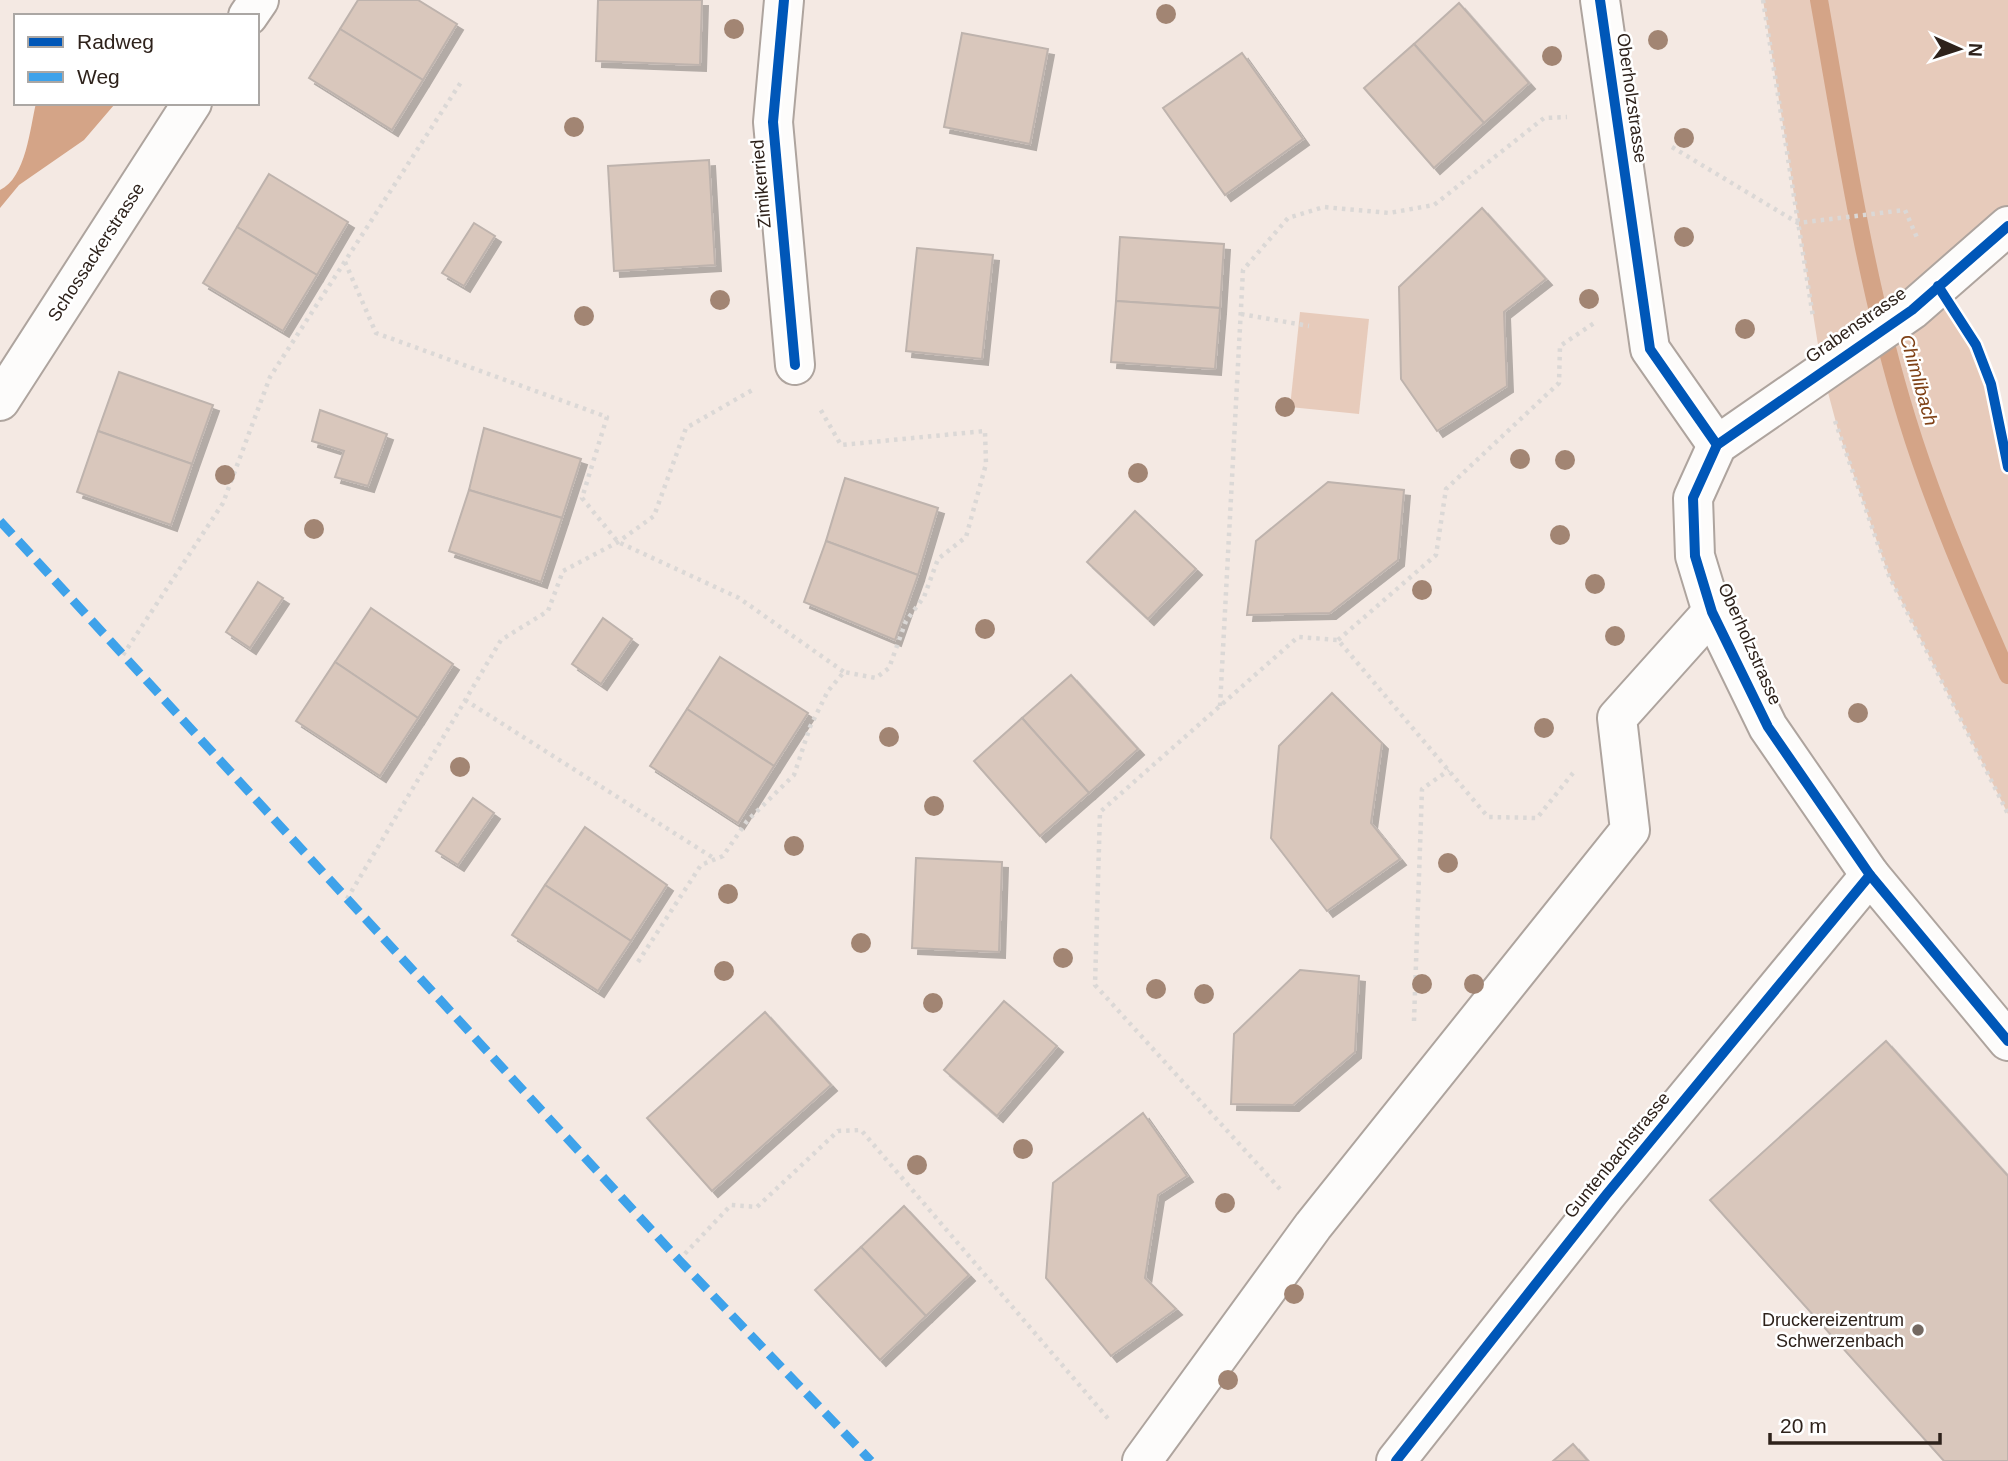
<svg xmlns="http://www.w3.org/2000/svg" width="2008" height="1461" font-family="Arial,sans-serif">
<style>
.green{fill:#e7cbbb}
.water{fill:#d4a487}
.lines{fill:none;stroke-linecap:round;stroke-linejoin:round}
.stream{stroke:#d4a487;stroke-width:18}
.building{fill:#d9c7bc;stroke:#beb3ad;stroke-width:2;filter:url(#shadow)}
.minor-casing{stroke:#aea49e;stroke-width:42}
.path{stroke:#dbd8d6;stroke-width:4.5;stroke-dasharray:3.5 5;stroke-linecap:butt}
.minor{stroke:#fdfcfb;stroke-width:38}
.quiet{stroke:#3ea2ea;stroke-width:9;stroke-dasharray:18 9;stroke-linecap:butt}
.cycleway-casing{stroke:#fff;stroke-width:15}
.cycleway{stroke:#0057b8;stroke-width:10}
.tree{fill:#a28573}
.poi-dot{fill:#736861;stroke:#fff;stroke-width:2.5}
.labels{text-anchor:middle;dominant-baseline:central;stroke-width:5;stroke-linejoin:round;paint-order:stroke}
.street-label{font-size:18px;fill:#2e221b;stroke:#fff}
.poi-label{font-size:18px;fill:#2e221b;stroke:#fff;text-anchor:end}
.water-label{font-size:19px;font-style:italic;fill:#7f4116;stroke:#fff}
</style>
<defs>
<filter id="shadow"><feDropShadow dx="6" dy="6" stdDeviation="0" flood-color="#0004"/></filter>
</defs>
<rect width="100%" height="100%" fill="#f4e9e3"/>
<g class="green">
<path d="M1763 0H2008V226L1938 286 1976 345 1991 384 2008 467V814L1889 576 1838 430 1822 370Z"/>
<path d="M1300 312 1369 319 1359 414 1290 407Z"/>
</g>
<path class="water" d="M36 103 114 105 84 140 19 185 0 208V190C26 178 30 128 36 103Z"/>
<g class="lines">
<path class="stream" d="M1819 0C1844 140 1865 283 1907 419 1934 507 1971 591 2008 675"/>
</g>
<g class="building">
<path d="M358 0H418L457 24 423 80 340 29Z"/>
<path d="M598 0H702L700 65 596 61Z"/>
<path d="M1459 3 1529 83 1484 123 1414 44Z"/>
<path d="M340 29 423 80 392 130 309 78Z"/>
<path d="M962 33 1048 49 1030 144 944 127Z"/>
<path d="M1414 44 1484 123 1434 168 1364 88Z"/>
<path d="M1242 53 1303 139 1225 195 1163 108Z"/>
<path d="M709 160 715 265 614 271 608 166Z"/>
<path d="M269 174 348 222 317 275 237 227Z"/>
<path d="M1482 208 1546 279 1504 312 1507 386 1437 431 1401 379 1399 287Z"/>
<path d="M474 223 495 236 464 286 442 273Z"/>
<path d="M237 227 317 275 283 331 203 283Z"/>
<path d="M1120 237 1224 244 1220 308 1116 301Z"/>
<path d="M917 248 993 255 982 359 906 351Z"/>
<path d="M1116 301 1220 308 1215 369 1111 362Z"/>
<path d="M119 372 213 405 192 464 98 431Z"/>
<path d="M320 410 387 434 368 486 335 477 344 451 312 441Z"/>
<path d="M484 428 581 459 562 518 469 490Z"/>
<path d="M98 431 192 464 171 525 77 492Z"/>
<path d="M845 478 938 508 918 575 826 541Z"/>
<path d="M1328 482 1404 490 1398 560 1330 613 1247 615 1256 541Z"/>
<path d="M469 490 562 518 541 582 449 551Z"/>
<path d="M1135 511 1196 569 1148 619 1087 562Z"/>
<path d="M826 541 918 575 895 640 804 602Z"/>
<path d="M258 582 283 598 250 648 226 632Z"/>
<path d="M371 608 453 664 418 718 335 662Z"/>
<path d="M603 618 632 639 601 684 572 664Z"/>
<path d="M720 657 808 713 774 766 687 709Z"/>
<path d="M335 662 418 718 380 776 296 721Z"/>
<path d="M1071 675 1138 749 1089 793 1022 718Z"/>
<path d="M1332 693 1382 743 1371 823 1400 859 1327 911 1271 838 1279 746Z"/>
<path d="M687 709 774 766 738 823 650 766Z"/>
<path d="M1022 718 1089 793 1040 836 974 761Z"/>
<path d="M473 798 494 813 458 865 436 851Z"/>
<path d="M585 827 667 885 631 941 545 885Z"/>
<path d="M916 858 1002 862 999 952 912 948Z"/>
<path d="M545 885 631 941 598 991 512 935Z"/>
<path d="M1300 970 1359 976 1355 1052 1293 1105 1231 1104 1234 1034Z"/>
<path d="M1004 1001 1057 1046 997 1116 944 1070Z"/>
<path d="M765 1012 831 1085 712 1191 647 1118Z"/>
<path d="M1886 1041 2008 1176V1461H1944L1710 1200Z"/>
<path d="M1143 1113 1187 1176 1158 1195 1145 1278 1176 1309 1111 1356 1046 1278 1053 1183Z"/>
<path d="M904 1206 969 1275 926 1316 861 1247Z"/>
<path d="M861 1247 926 1316 880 1360 815 1290Z"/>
<path d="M1573 1444 1588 1461H1553Z"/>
</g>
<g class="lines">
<g class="minor-casing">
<g id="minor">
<path d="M784 0 773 122 795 365"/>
<path d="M1600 0 1650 349 1717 445"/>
<path d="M248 16 259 0"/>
<path d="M2008 226 1912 310 1717 445 1693 498 1695 556 1712 612 1768 727 1870 875 2008 1041"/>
<path d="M0 401 192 103"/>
<path d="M1142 1461 1313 1226 1630 830 1617 718 1712 612"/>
<path d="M1396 1461 1606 1195 1870 875"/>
</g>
</g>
<g class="path">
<path d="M1763 0 1813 317"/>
<path d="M1672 147 1798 223 1905 210 1918 240"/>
<path d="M345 262 376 333 607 417 582 498 618 542 739 598 844 672"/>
<path d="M1241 314 1309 326"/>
<path d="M1835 421 1889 576 2008 814"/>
<path d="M1338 640 1436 555 1446 489 1559 383 1560 346 1597 321"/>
<path d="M123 655 223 503 270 377 463 79"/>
<path d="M465 700 715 859"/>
<path d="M1220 706 1243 270 1288 218 1324 207 1389 213 1434 205 1544 118 1567 117"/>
<path d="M347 899 501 640 548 611 563 571 618 542 654 516 686 428 754 389"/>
<path d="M638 962 701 865 723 856 747 821 794 775 810 727 828 691 844 672 876 678 889 668 906 621 924 597 938 559 966 537 986 464 985 431 841 445 819 407"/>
<path d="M1414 1021 1422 789 1449 770"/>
<path d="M1280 1189 1095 985 1100 812 1298 637 1338 640 1488 817 1537 818 1573 773"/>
<path d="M679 1260 731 1205 757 1207 838 1131 861 1130 1111 1422"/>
</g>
<use href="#minor" class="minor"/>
<path class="quiet" d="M0 521 679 1260 871 1461"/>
<g class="cycleway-casing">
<g id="cycleway">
<path d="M784 0 773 122 795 365"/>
<path d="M1600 0 1650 349 1717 445"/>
<path d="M2008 226 1912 310 1717 445 1693 498 1695 556 1712 612 1768 727 1870 875 2008 1041"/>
<path d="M1938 286 1976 345 1991 384 2008 467"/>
<path d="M1396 1461 1606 1195 1870 875"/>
</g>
</g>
<use href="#cycleway" class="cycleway"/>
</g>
<g class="tree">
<circle cx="1166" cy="14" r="10"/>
<circle cx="734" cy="29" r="10"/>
<circle cx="1658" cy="40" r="10"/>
<circle cx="1552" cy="56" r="10"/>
<circle cx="574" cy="127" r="10"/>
<circle cx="1684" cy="138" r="10"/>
<circle cx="1684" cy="237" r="10"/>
<circle cx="1589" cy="299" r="10"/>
<circle cx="720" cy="300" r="10"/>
<circle cx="584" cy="316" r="10"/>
<circle cx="1745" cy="329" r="10"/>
<circle cx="1285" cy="407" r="10"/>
<circle cx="1520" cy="459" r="10"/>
<circle cx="1565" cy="460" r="10"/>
<circle cx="1138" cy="473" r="10"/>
<circle cx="225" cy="475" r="10"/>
<circle cx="314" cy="529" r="10"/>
<circle cx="1560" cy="535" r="10"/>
<circle cx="1595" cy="584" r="10"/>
<circle cx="1422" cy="590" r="10"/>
<circle cx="985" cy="629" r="10"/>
<circle cx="1615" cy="636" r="10"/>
<circle cx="1858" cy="713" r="10"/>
<circle cx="1544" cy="728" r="10"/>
<circle cx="889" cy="737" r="10"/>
<circle cx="460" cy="767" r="10"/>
<circle cx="934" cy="806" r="10"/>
<circle cx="794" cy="846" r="10"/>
<circle cx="1448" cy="863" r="10"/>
<circle cx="728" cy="894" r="10"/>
<circle cx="861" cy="943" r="10"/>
<circle cx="1063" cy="958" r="10"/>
<circle cx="724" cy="971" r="10"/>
<circle cx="1422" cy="984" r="10"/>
<circle cx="1474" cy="984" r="10"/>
<circle cx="1156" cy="989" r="10"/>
<circle cx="1204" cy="994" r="10"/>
<circle cx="933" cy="1003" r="10"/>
<circle cx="1023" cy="1149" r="10"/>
<circle cx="917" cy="1165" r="10"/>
<circle cx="1225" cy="1203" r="10"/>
<circle cx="1294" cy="1294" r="10"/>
<circle cx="1228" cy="1380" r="10"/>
</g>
<circle class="poi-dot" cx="1918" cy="1330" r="7"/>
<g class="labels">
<g class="street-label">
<text transform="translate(1632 98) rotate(82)">Oberholzstrasse</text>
<text transform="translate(761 184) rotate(-95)">Zimikerried</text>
<text transform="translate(96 252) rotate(-57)">Schossackerstrasse</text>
<text transform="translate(1856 325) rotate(-35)">Grabenstrasse</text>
<text transform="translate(1750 644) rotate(66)">Oberholzstrasse</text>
<text transform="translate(1617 1155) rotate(-51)">Guntenbachstrasse</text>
</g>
<g class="poi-label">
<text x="1904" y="1320">Druckereizentrum<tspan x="1904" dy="21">Schwerzenbach</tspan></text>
</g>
<g class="water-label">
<text transform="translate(1919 380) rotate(74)">Chimlibach</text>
</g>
</g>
<rect x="14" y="14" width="245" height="91" fill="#ffffff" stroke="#aba7a4" stroke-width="2"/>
<rect x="28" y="37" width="35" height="10" fill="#0057b8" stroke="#aba7a4" stroke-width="2"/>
<text x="77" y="49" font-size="21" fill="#2e221b">Radweg</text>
<rect x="28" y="72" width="35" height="10" fill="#3ea2ea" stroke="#aba7a4" stroke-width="2"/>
<text x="77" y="84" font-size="21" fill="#2e221b">Weg</text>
<g transform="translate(1959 49) rotate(93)" stroke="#ffffff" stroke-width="5" paint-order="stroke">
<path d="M0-5L12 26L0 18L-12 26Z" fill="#2e221b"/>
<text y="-10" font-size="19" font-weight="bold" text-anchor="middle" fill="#2e221b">N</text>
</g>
<path d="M1770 1433v10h170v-10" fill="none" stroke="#2e221b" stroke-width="3.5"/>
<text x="1780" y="1433" font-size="21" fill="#2e221b" stroke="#ffffff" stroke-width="5" paint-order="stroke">20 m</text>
</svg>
